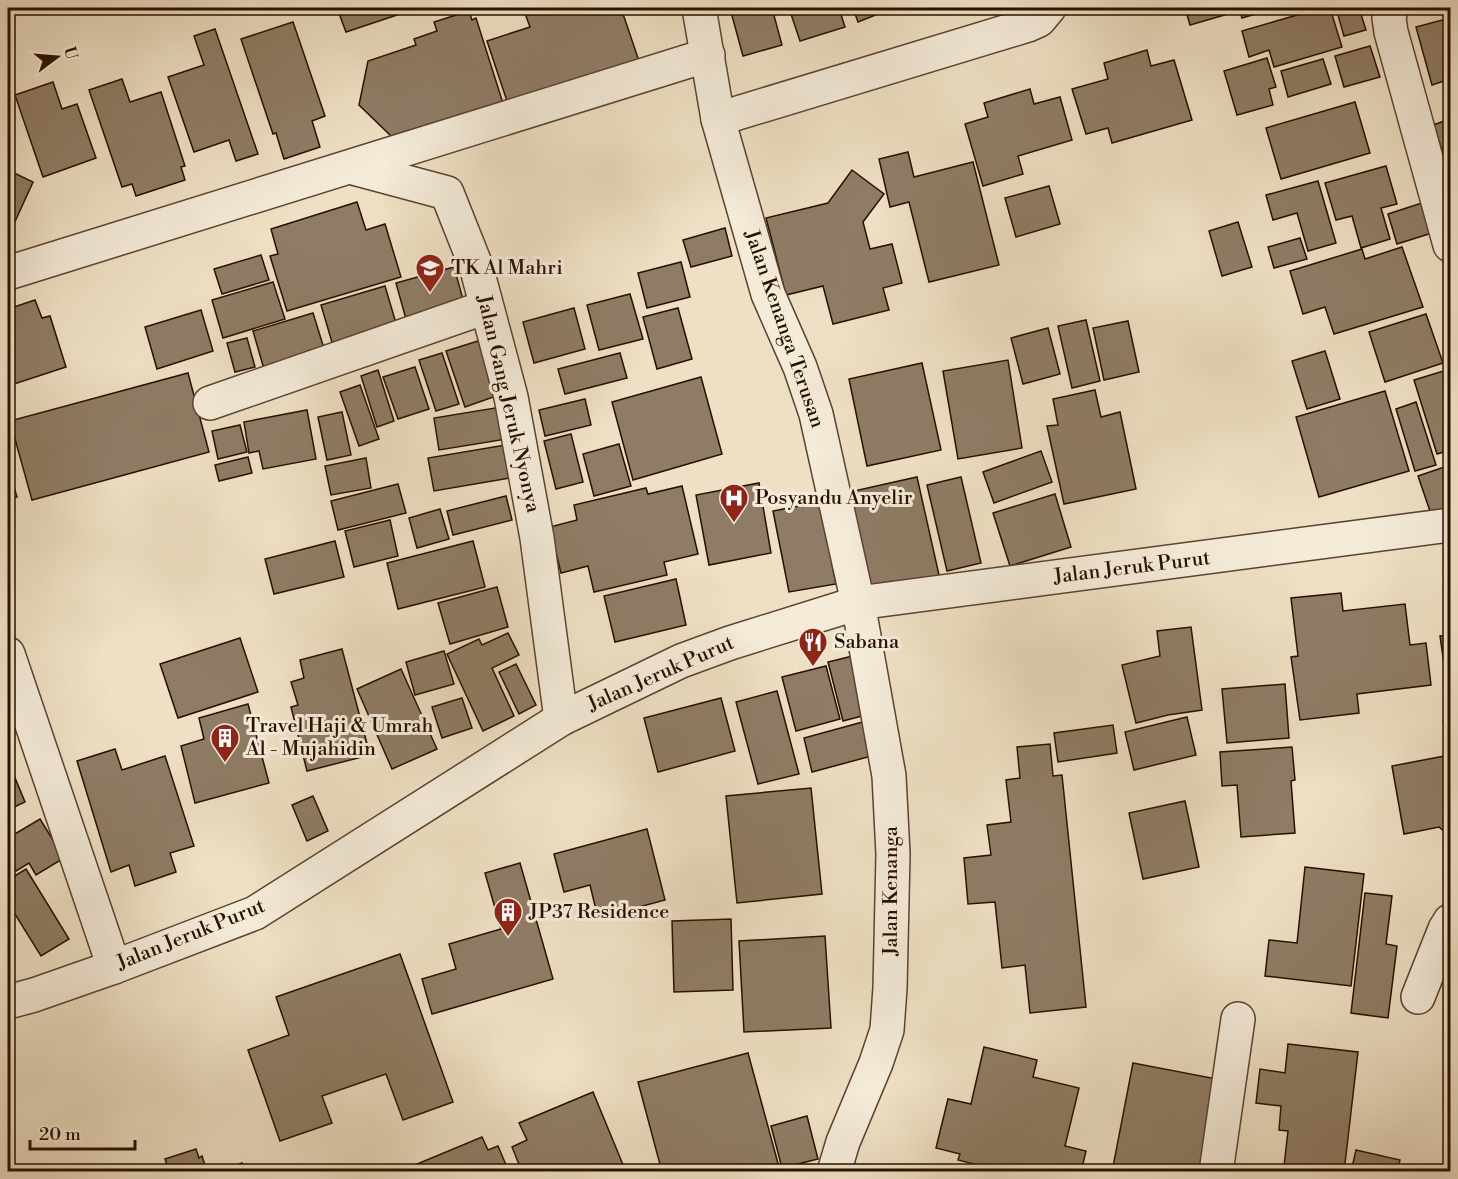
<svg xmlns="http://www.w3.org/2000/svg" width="1458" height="1179" font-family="'Libre Bodoni',serif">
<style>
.building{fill:#8f7c66;stroke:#280f00;stroke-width:1.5}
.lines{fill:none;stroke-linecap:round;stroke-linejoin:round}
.minor-casing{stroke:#5a4331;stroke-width:36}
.minor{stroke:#f4ebd9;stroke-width:33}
.labels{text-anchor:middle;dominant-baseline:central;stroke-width:6;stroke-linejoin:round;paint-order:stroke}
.poi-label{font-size:20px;fill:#280f00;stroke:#f4ebd9;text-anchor:start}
.street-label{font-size:20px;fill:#280f00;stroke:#f4ebd9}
</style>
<rect width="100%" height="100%" fill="#eee0c4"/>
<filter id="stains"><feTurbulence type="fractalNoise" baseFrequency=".00333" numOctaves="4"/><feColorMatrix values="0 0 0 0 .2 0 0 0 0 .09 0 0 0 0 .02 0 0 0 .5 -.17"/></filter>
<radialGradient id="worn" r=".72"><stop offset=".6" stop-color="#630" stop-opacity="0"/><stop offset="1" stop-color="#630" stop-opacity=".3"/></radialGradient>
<g class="building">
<path d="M337 8H418L346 32Z"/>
<path d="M523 8H621L639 61 508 104 487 41 530 27Z"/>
<path d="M748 8H772L782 45 743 56 731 12Z"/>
<path d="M789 8H839L845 27 800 41Z"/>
<path d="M853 8H893L858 22Z"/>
<path d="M1100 8H1124L1102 14Z"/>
<path d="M1185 8H1234L1235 12 1190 25Z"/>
<path d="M1239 8H1268L1269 10 1242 18Z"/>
<path d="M1321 8H1330L1342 47 1274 67 1269 50 1249 57 1242 31Z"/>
<path d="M1336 8H1359L1366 30 1344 36Z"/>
<path d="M469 11 472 20 476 18 507 116 393 138 359 105 368 61 416 45 414 39 437 31 434 22Z"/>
<path d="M1450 18V104L1444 81 1432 85 1416 27Z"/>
<path d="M293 22 325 116 312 121 320 147 284 159 276 133 273 134 241 39Z"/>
<path d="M215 29 258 154 236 161 229 140 194 152 168 77 204 65 194 36Z"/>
<path d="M1370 46 1380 77 1344 87 1335 56Z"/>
<path d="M1147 50 1151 66 1174 60 1192 120 1112 143 1108 128 1086 134 1072 89 1108 79 1104 63Z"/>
<path d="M1267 58 1276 87 1269 89 1273 105 1237 115 1224 71Z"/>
<path d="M1323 59 1331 84 1288 97 1281 71Z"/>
<path d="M122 79 130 102 161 92 185 166 181 167 185 180 136 196 132 184 122 187 89 90Z"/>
<path d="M53 82 62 109 77 104 96 158 43 177 15 95Z"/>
<path d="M1030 89 1034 104 1060 97 1072 140 1018 156 1023 174 983 186 965 124 988 117 984 103Z"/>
<path d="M1355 102 1370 153 1281 179 1266 128Z"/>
<path d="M1450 119V159L1446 161 1433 125Z"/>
<path d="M908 152 914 177 973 162 999 265 929 282 909 202 890 207 879 159Z"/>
<path d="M1386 166 1397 204 1381 208 1390 239 1361 248 1352 216 1336 220 1325 183Z"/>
<path d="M8 170 33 182 8 237Z"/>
<path d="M852 170 884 194 863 222 870 249 892 244 902 283 883 288 889 310 833 324 823 286 786 295 766 218 828 203Z"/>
<path d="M1318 181 1336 243 1308 251 1297 213 1273 220 1266 195Z"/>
<path d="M1049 186 1060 224 1016 237 1005 198Z"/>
<path d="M357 202 366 230 385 224 401 277 287 311 270 256 278 254 271 229Z"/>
<path d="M1425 202 1435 232 1397 244 1388 214Z"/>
<path d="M1238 222 1252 267 1222 276 1209 231Z"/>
<path d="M725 228 732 256 691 267 683 240Z"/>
<path d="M1300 238 1307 259 1274 268 1268 247Z"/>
<path d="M1402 247 1423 307 1334 334 1325 307 1303 314 1290 271 1362 249 1365 259Z"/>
<path d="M261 255 269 280 222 294 214 269Z"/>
<path d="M681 262 690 297 647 308 638 273Z"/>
<path d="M454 267 464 303 406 319 396 283Z"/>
<path d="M273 282 285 319 223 338 212 300Z"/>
<path d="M385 286 398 330 334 349 321 305Z"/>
<path d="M630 294 643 339 599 350 587 305Z"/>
<path d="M35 300 42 318 50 316 66 367 8 386V309Z"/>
<path d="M574 308 585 349 534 363 523 322Z"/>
<path d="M678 308 692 359 657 369 643 317Z"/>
<path d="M201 310 213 351 157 369 145 327Z"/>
<path d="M313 313 327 358 266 376 253 331Z"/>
<path d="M1426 314 1443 363 1385 382 1369 332Z"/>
<path d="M1086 320 1100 381 1072 388 1058 326Z"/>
<path d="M1128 321 1139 372 1104 380 1093 328Z"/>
<path d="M1048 328 1060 374 1023 384 1011 338Z"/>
<path d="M247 338 255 367 235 372 227 343Z"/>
<path d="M478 341 496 396 465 407 446 351Z"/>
<path d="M1325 351 1340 399 1307 409 1292 361Z"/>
<path d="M442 353 459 404 436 411 419 360Z"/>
<path d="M620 353 627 378 565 394 558 369Z"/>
<path d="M1008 360 1022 448 958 459 943 371Z"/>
<path d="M922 363 941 450 867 466 849 379Z"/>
<path d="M415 367 429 409 398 419 383 377Z"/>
<path d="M1450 369V450L1437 454 1414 380Z"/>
<path d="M378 370 394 421 377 427 361 376Z"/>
<path d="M188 373 209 452 32 500 10 421Z"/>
<path d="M701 377 722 454 633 480 612 402Z"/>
<path d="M360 385 379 439 359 446 340 392Z"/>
<path d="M1095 390 1101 417 1120 412 1136 489 1064 504 1047 426 1058 425 1053 399Z"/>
<path d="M1385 391 1409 471 1319 497 1296 417Z"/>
<path d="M585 399 591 425 545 436 539 410Z"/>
<path d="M1416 402 1436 465 1415 471 1396 409Z"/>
<path d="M501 407 507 439 439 450 434 418Z"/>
<path d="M307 410 316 459 263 469 259 451 249 453 244 422Z"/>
<path d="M342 412 351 455 327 460 318 417Z"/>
<path d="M240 425 247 452 218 459 212 431Z"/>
<path d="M571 434 583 482 556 489 544 441Z"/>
<path d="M511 444 516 477 434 491 428 458Z"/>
<path d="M619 444 631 486 594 496 583 454Z"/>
<path d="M1041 451 1052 482 994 503 983 472Z"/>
<path d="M248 457 252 473 219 481 215 465Z"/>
<path d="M366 458 371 488 331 495 325 466Z"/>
<path d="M1450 465V510L1432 517 1418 476Z"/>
<path d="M8 467 17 497 8 499Z"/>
<path d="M917 477 941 584 869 600 845 493Z"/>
<path d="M961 477 981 563 947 571 927 485Z"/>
<path d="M759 483 771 553 709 565 696 495Z"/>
<path d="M398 484 406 513 338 530 331 501Z"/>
<path d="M682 486 698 554 664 562 667 575 594 592 588 566 561 573 550 527 577 520 574 505 646 488 648 494Z"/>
<path d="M1055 494 1071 547 1010 566 993 513Z"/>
<path d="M506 496 512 520 453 535 447 511Z"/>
<path d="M820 502 836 584 789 592 773 511Z"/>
<path d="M440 509 449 539 417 548 409 518Z"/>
<path d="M390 520 398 556 354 567 345 531Z"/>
<path d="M335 541 344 577 274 594 265 559Z"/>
<path d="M473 541 485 587 398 609 387 563Z"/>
<path d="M676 579 686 625 615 642 604 596Z"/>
<path d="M497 587 508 627 450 644 438 603Z"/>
<path d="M1341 593 1343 611 1405 604 1410 645 1426 643 1431 685 1357 694 1359 713 1300 720 1291 657 1298 656 1291 598Z"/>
<path d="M1191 627 1202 710 1168 715 1136 723 1122 665 1160 656 1157 631Z"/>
<path d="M508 633 519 655 492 668 514 716 483 731 447 654 479 639 482 645Z"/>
<path d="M1450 635V677L1446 678 1440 636Z"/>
<path d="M240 638 258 692 178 718 160 664Z"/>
<path d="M342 649 370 755 307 771 291 707 298 705 291 682 304 678 300 660Z"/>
<path d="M444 651 454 684 415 695 406 662Z"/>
<path d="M861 654 877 712 843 721 828 662Z"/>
<path d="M516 664 536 705 519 714 499 672Z"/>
<path d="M826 666 840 719 796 731 782 677Z"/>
<path d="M401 669 437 749 392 769 357 689Z"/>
<path d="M1285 684 1289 738 1227 743 1222 689Z"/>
<path d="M777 691 799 774 758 784 736 702Z"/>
<path d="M462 698 472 728 442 738 432 707Z"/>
<path d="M721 698 735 751 658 772 644 718Z"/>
<path d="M248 704 269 783 195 803 181 746 204 739 199 718Z"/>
<path d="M1187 717 1196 755 1134 770 1125 732Z"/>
<path d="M1450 718V747L1443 720Z"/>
<path d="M870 720 879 754 812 772 804 738Z"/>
<path d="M1113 725 1117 753 1058 762 1054 733Z"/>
<path d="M1050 744 1053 776 1062 775 1086 1007 1030 1013 1025 965 1002 968 995 902 968 904 964 858 991 855 987 825 1011 822 1006 780 1020 778 1017 747Z"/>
<path d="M1292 747 1295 780 1291 781 1295 833 1241 837 1237 785 1222 786 1220 752Z"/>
<path d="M115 749 122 770 165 756 194 846 170 853 176 872 135 886 129 865 111 872 77 761Z"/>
<path d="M1450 755V837L1439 827 1404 834 1392 766Z"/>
<path d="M8 761 25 802 8 810Z"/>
<path d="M811 788 822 894 737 903 726 796Z"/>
<path d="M313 796 328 831 307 841 292 805Z"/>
<path d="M1185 801 1199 867 1143 879 1129 813Z"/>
<path d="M40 819 64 858 36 875 29 863 8 876V838Z"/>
<path d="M647 829 665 900 598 918 590 885 564 892 554 854Z"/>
<path d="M520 863 553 979 432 1014 422 979 456 969 449 944 501 929 485 873Z"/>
<path d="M1305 867 1364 874 1351 986 1265 976 1269 940 1297 943Z"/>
<path d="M26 869 69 939 41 956 15 914 8 918V880Z"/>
<path d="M1365 893 1392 896 1386 944 1397 946 1388 1018 1351 1013Z"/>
<path d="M731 919 733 990 674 992 672 921Z"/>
<path d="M825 936 831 1028 744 1032 739 941Z"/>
<path d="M400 954 453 1102 403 1120 386 1074 322 1096 332 1123 280 1141 248 1050 289 1035 276 997Z"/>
<path d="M1446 985H1450V1020H1444Z"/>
<path d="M1288 1044 1358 1052 1344 1172H1326L1284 1166 1288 1131 1279 1130 1281 1106 1256 1103 1260 1069 1285 1073Z"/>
<path d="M984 1047 1037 1060 1033 1077 1079 1088 1065 1146 1086 1151 1081 1172H1006L958 1160 960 1154 936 1148 948 1099 971 1104Z"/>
<path d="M748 1053 779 1167 760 1172H662L638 1082Z"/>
<path d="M1133 1063 1222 1080 1204 1172H1112Z"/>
<path d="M593 1092 626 1172H522L512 1147 527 1140 519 1123Z"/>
<path d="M807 1116 818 1159 782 1168 771 1126Z"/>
<path d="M482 1137 488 1150 498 1146 509 1172H398Z"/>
<path d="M196 1149 199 1158 202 1156 207 1172H158L168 1168 165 1159Z"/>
<path d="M1356 1150 1400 1160 1397 1172H1351Z"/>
<path d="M242 1163 245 1172H216Z"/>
</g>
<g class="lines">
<g class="minor-casing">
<g id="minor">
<path d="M699 8 718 119 768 294 800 367 816 414 858 603 889 776 893 854 890 988 887 1030 876 1063 843 1142 834 1172"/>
<path d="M1391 8 1389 18 1391 32 1450 245"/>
<path d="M718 119 1028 25 1039 20 1049 8"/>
<path d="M350 167 447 193 476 266 511 397 537 538 561 719"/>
<path d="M8 273 708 55"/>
<path d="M210 403 486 307"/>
<path d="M8 654 114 967"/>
<path d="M1418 997 1445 929 1450 921"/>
<path d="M8 1002 34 995 114 967 255 913 561 719 681 661 730 643 858 603 1450 525"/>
<path d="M1216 1172 1238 1019"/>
</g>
</g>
<use href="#minor" class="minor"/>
</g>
<defs>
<g id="school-pin" transform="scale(1.5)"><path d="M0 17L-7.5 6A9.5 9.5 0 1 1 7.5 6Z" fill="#8f2418" stroke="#f4ebd9"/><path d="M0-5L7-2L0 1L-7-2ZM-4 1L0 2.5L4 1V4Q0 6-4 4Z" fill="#fff"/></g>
<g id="hospital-pin" transform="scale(1.5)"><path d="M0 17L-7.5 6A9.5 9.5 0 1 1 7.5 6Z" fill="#8f2418" stroke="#f4ebd9"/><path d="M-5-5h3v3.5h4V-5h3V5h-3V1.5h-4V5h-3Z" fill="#fff"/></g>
<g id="restaurant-pin" transform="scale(1.5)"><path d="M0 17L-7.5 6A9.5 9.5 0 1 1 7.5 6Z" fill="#8f2418" stroke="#f4ebd9"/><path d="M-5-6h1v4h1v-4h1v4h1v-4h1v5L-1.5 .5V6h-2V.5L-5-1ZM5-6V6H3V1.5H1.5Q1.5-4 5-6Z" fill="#fff"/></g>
<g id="building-pin" transform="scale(1.5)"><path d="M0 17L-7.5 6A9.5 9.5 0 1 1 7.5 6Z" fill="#8f2418" stroke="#f4ebd9"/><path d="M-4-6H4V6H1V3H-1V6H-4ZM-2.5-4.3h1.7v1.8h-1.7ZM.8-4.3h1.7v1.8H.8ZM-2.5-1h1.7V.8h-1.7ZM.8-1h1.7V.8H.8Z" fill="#fff"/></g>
</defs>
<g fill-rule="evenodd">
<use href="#school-pin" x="430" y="268"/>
<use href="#hospital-pin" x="734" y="498"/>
<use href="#restaurant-pin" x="813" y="642"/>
<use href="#building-pin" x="225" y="738"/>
<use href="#building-pin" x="508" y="912"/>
</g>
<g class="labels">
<g class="poi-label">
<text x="451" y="268">TK Al Mahri</text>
<text x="755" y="498">Posyandu Anyelir</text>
<text x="834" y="642">Sabana</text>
<text x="246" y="726">Travel Haji &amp; Umrah<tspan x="246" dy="23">Al - Mujahidin</tspan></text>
<text x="529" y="912">JP37 Residence</text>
</g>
<g class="street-label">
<text transform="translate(784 329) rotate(71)">Jalan Kenanga Terusan</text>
<text transform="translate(508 404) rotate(77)">Jalan Gang Jeruk Nyonya</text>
<text transform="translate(1132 568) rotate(-7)">Jalan Jeruk Purut</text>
<text transform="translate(661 674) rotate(-24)">Jalan Jeruk Purut</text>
<text transform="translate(891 891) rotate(-90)">Jalan Kenanga</text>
<text transform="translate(191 935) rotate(-22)">Jalan Jeruk Purut</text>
</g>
</g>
<rect width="1458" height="1179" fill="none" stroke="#eee0c4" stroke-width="30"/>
<rect x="9" y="9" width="1440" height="1161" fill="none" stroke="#280f00" stroke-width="3"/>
<rect x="15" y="15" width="1428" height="1149" fill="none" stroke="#280f00" stroke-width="1.5"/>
<g transform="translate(57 57) rotate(74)" stroke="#f4ebd9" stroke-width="4.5" paint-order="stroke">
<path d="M0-4.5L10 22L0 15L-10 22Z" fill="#280f00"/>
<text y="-9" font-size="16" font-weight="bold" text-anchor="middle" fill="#280f00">U</text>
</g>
<path d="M30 1140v9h105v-9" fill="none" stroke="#280f00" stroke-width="3"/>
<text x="39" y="1140" font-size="18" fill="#280f00" stroke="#f4ebd9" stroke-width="4.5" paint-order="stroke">20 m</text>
<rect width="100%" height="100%" filter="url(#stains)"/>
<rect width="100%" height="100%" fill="url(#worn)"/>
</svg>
